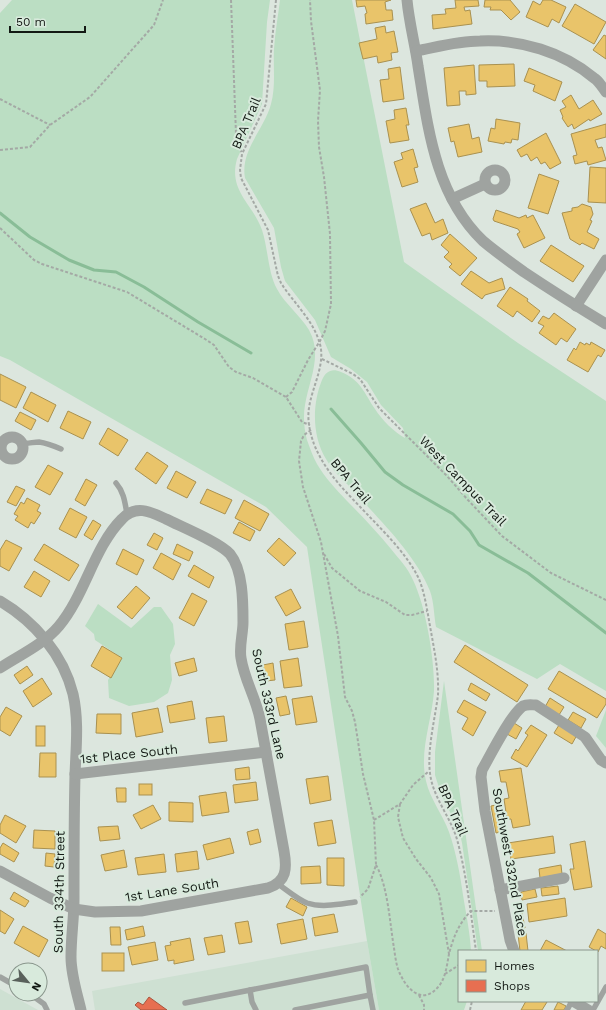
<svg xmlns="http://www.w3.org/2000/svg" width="606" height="1010" font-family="'Work Sans',sans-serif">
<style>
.built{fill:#cee0d2}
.green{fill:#bbdec3}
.homes{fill:#e9c46a;stroke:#a99150}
.shops{fill:#e76f51;stroke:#a7553f}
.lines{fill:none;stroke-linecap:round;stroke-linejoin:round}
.stream{stroke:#89bd97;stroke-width:3}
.path{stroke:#a4a9a5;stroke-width:2;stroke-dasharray:3 2;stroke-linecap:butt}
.service{stroke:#9fa3a0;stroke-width:5.5}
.minor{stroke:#9fa3a0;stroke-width:11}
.labels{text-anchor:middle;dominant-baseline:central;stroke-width:4;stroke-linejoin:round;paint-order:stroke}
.street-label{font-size:13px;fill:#131914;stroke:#d8eadc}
</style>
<rect width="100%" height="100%" fill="#dce6de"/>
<g class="built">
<path d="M367 941 379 1010H95L92 991Z"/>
<path d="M0 989 38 1010H0Z"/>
</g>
<g class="green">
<path d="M12 0H270L267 22 262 104 237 159C228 191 253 204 262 230 268 248 268 273 277 289 285 304 300 315 309 330 323 355 309 380 305 405 303 416 304 429 307 440 310 448 313 457 317 464 325 478 336 489 347 501 362 516 377 532 391 549 399 559 408 568 413 580 426 607 435 661 434 691 432 721 419 750 426 781 430 799 443 815 449 832 456 852 460 874 463 895 466 914 470 932 471 951H459V1001H467L464 1010H379L367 941 307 547 266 507 10 360 0 356V13Z"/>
<path d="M280 0H352L404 262 518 343 606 401V691L560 664 537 679 436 627C434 616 434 602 430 591 414 552 379 520 351 488 342 479 332 470 326 459 312 436 312 404 322 380 326 371 332 368 341 372 361 380 364 393 375 409 382 420 394 432 405 438L403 428 381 405 367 382 351 369 331 357 315 320 285 281 281 267 274 228 245 178C240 150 264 130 271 104 276 86 273 67 274 49 275 33 278 16 280 0Z"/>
<path d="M98 604 131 628 154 607H161L173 624 175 644 170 655 172 680 168 693 154 702 129 706 109 698 108 680 122 658 95 640 94 634 85 626Z"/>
<path d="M444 681 482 951H478L462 843 459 830 441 794 435 775V752Z"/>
<path d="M606 710V748L596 736Z"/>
</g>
<g class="homes">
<path d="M356 0H391L385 2 386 10H392L393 20 366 24 365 14 367 13 365 6 357 7Z"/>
<path d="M455 0H478L479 6 464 7 465 11 470 10 472 24 433 29 432 15 446 14 445 9 456 8Z"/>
<path d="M485 0H510L520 12 511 20 501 10H490L491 7H484Z"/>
<path d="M543 0H551L566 7 559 23 552 19 548 27 526 17 533 1 540 5Z"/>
<path d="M575 4 606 22 594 44 562 26Z"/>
<path d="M385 26 386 33 394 31 398 52 391 53 392 60 378 63 377 56 363 59 359 43 377 39 375 28Z"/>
<path d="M604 35 606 36V59L593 50Z"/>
<path d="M514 64 515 86 487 87V81H479V65Z"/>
<path d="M474 65 476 94 466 95V91H459L460 105 447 106 444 68Z"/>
<path d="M400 67 404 99 383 102 380 80 389 79 388 69Z"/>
<path d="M529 68 562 82 555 101 533 91 535 85 524 81Z"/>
<path d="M571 95 579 109 593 100 602 114 590 121 589 119 574 129 572 124 568 127 562 118 563 117 560 110 566 107 562 101Z"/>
<path d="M406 108 409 125H406L409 140 390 143 386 121 395 119 394 110Z"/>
<path d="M496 119 520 123 518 140 512 139 511 143 505 142 504 144 488 141 491 128 495 129Z"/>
<path d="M469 124 472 139 479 137 482 152 458 157 454 141 451 142 448 128Z"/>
<path d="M606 124V137L595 140 598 148 602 147 606 160 588 165 587 161 575 164 573 156 577 155 571 134Z"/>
<path d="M546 133 561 163 550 169 545 162 541 164 537 157 531 161 527 154 521 157 517 150Z"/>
<path d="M413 149 418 167 414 168 418 182 402 187 394 162 403 159 401 153Z"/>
<path d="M590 167 606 168V203L588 202Z"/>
<path d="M539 174 559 181 548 214 528 208Z"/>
<path d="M426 203 435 223 443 219 448 233 432 240 430 233 422 236 410 209Z"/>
<path d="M582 204 591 207 593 214 590 220 592 221 587 232 599 239 594 249 582 243 580 245 570 239 562 213 572 211V208L578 207Z"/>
<path d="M496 210 519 218 526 215 527 218 533 215 545 238 524 248 517 234 520 232 518 229 494 221 493 219Z"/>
<path d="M450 234 477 258 460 276 449 267 452 264 444 257 449 252 441 245Z"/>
<path d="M551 245 584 266 573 282 540 261Z"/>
<path d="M471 271 489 283 502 278 505 289 485 295 482 299 461 284Z"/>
<path d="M510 287 528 299 527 301 540 311 532 322 517 311 513 317 497 306Z"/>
<path d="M554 313 576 329 567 342 561 338 556 345 539 333 544 326 538 323 543 316 549 319Z"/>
<path d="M580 342 585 345 586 343 590 345 591 342 605 350 601 357 598 355 588 372 567 360 574 348 576 350Z"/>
<path d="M0 374 26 387 16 408 0 400Z"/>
<path d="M31 392 56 405 48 422 23 408Z"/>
<path d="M68 411 91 422 83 439 60 428Z"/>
<path d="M20 412 36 420 31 430 15 421Z"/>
<path d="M108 428 128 440 118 456 99 444Z"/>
<path d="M147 452 168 466 156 484 135 469Z"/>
<path d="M48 465 63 473 50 495 35 487Z"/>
<path d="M176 471 196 482 187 498 167 488Z"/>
<path d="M86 479 97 485 85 506 75 500Z"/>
<path d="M16 486 25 490 16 506 7 502Z"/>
<path d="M207 489 232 500 225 514 200 503Z"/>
<path d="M27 498 40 505 37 511 41 513 34 524 31 522 28 528 15 520 18 516 14 514 21 502 24 504Z"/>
<path d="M244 500 269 514 260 531 235 518Z"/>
<path d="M70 508 87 517 76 538 59 529Z"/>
<path d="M93 520 101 525 92 540 84 535Z"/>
<path d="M239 522 255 531 250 541 233 533Z"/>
<path d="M154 533 163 538 157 550 147 545Z"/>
<path d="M279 538 296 553 284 566 267 551Z"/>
<path d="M6 540 22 548 9 571 0 566V550Z"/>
<path d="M44 544 79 565 69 581 34 560Z"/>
<path d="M177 544 193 552 189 561 173 554Z"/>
<path d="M123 549 144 560 137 575 116 564Z"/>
<path d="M161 553 181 564 173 580 153 568Z"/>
<path d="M194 565 214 577 209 588 188 576Z"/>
<path d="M34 571 50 581 41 597 24 587Z"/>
<path d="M136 586 150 598 132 619 117 607Z"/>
<path d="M291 589 301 608 286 616 275 597Z"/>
<path d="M192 593 207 601 194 626 179 618Z"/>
<path d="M304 621 308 647 289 650 285 624Z"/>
<path d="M465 645 528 685 517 702 454 662Z"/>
<path d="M102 646 122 658 111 678 91 666Z"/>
<path d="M194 658 197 671 179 676 175 663Z"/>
<path d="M298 658 302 686 284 688 280 661Z"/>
<path d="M273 663 275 680 266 681 263 665Z"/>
<path d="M27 666 33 675 20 684 14 675Z"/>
<path d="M559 671 606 699V704L597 718 548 689Z"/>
<path d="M42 678 52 694 33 707 23 691Z"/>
<path d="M471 683 490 694 486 701 468 690Z"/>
<path d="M286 696 290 714 280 716 276 698Z"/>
<path d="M312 696 317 722 296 725 292 699Z"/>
<path d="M550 698 564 707 559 715 545 707Z"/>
<path d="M464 700 486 712 473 736 462 729 468 718 457 712Z"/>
<path d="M192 701 195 719 170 723 167 706Z"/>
<path d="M6 707 22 716 10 736 0 730V717Z"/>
<path d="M158 708 163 732 136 737 132 713Z"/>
<path d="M573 712 586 719 581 728 568 720Z"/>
<path d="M97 714H121V734L96 733Z"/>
<path d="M224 716 227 741 209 743 206 718Z"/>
<path d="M514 723 522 728 516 739 507 734Z"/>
<path d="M531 725 547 735 527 767 511 758 516 749 518 751 528 735 525 733Z"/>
<path d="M559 725 577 735 572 744 554 733Z"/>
<rect x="36" y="726" width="9" height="20"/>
<path d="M40 753H56V777H39Z"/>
<path d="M249 767 250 779 236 780 235 769Z"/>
<path d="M521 768 530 825 513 828 511 819H507L504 799 509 798 506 782H501L499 771Z"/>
<path d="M328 776 331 800 310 804 306 779Z"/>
<path d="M256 782 258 800 235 803 233 785Z"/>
<rect x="139" y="784" width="13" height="11"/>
<path d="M116 788H126V802H117Z"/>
<path d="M226 792 229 812 202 816 199 796Z"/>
<path d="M169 802 193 803V822L169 821Z"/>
<path d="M500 804 505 831 496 833 491 806Z"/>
<path d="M153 805 161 819 141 829 133 815Z"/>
<path d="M5 815 26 826 16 843 0 833V825Z"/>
<path d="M332 820 336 843 318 846 314 823Z"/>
<path d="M118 826 120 839 100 841 98 827Z"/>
<path d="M258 829 261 842 250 845 247 832Z"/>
<path d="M34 830 55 831V849L33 848Z"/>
<path d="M553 836 555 853 511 859 508 843Z"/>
<path d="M230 838 234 853 207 860 203 845Z"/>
<path d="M585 841 592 887 574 890 570 869H574L570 844Z"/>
<path d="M3 843 19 853 14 862 0 854V848Z"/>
<path d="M124 850 127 867 105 871 101 855Z"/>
<path d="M197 851 199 869 177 872 175 854Z"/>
<path d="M46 853 55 854 54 867 45 866Z"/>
<path d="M164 854 166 872 138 875 135 858Z"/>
<path d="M327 858H344V886L327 885Z"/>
<path d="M561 865 562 874 540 878 539 869Z"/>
<path d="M320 866 321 883 301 884V867Z"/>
<path d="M558 886 559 894 542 896 541 888Z"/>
<path d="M535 889 537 897 522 900 521 892Z"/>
<path d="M14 892 29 901 25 907 10 899Z"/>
<path d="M291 898 307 907 303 916 286 907Z"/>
<path d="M565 898 567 916 529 922 527 904Z"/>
<path d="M0 910 14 919 5 934 0 931Z"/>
<path d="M522 913 525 928 517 930 514 915Z"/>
<path d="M334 914 338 932 315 936 312 918Z"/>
<path d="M303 919 307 939 281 944 277 924Z"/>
<path d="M248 921 252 942 239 944 235 923Z"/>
<path d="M23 926 48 940 39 957 14 943Z"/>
<path d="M143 926 145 936 127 940 125 930Z"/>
<path d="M110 927H120L121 945H111Z"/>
<path d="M598 929 606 934V949L601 946 598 952 589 947Z"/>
<path d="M526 933 528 951H520L518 934Z"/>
<path d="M222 935 225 952 208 955 204 938Z"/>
<path d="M190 938 194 960 174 964V960L168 961 165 946 171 945 170 942Z"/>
<path d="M546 940 567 951H540Z"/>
<path d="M155 942 158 960 132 965 128 947Z"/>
<rect x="102" y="953" width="22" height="18"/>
<path d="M526 1001H544L547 1002 542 1010H521Z"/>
<path d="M558 1002 566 1006 564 1010H554Z"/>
</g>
<path class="shops" d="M149 997 167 1010H141L135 1005 138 1002 143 1005Z"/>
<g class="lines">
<g class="stream">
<path d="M0 213 30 237 69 260 94 270 116 272 144 287 198 322 251 353"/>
<path d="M331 409 361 443 385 472 403 485 453 514 470 531 479 545 528 573 606 633"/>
</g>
<g class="path">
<path d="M231 0 236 134 242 154"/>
<path d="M276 0 266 104 242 154 240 170 241 178 268 230 278 276 281 283C293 302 312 319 319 341 327 363 312 386 309 408 307 420 310 433 314 444 325 472 346 492 366 513 385 533 407 554 419 579 425 594 427 610 430 626 434 649 439 671 438 695 435 719 427 749 430 773 433 799 452 818 458 843 467 878 471 915 476 951"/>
<path d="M0 99 50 125"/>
<path d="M0 150 30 147 50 125 90 97 154 25 163 0"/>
<path d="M0 228 34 260 42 264 127 292 205 339 214 345 229 367 236 372 253 378 286 397 302 422 310 425"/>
<path d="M322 359 353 374 360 379 379 408 447 476 467 499 502 536 551 573 606 600"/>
<path d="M286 397 292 392 308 360 320 341 325 331 331 304 330 234 324 177 319 147 318 121 320 90 311 21 310 0"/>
<path d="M311 430 304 435 301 441 299 461 303 487 321 542 338 636 345 697 352 711 355 722 363 774 374 820 376 865 368 889 360 897"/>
<path d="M324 554 332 568 360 591 386 602 405 615H412L427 611"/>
<path d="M400 804 398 817 403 838 416 859 431 878 439 894 449 954"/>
<path d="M374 820 400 804 413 785 429 771"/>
<path d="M376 865C388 886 390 925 394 948 395 955 396 963 398 969 405 988 422 1007 439 986 446 977 447 964 449 954 453 938 459 923 471 911H495"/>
<path d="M445 974 459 965"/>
<path d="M419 995 424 1005V1010"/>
<path d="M470 1010 472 1001"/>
</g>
<g class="service">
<path d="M22 443C28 444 33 442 39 442 46 443 54 446 61 449"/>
<path d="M116 483C124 492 125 503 127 514"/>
<path d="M278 884C287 890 297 899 307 903 322 908 340 904 355 902"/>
<path d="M0 977 16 986"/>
<path d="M250 990 252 1002 256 1010"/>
<path d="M30 994 44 1004 47 1010"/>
<path d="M185 1003 366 967 370 995"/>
<path d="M295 1010 370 995 373 1010"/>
<path d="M567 1010 572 1001"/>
<path d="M593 1010 606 987"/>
</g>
<g class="minor">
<path d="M407 0C409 22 415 44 418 66 428 128 435 195 483 241 496 252 510 262 524 272 551 290 578 307 606 324"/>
<path d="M416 51C437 47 458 41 480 41 520 39 563 52 594 78 599 81 602 87 606 92"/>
<circle cx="495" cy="180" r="10"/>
<path d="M452 199 485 184"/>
<path d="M576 306 606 260"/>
<circle cx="12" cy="448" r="11"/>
<path d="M0 601C34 621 63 654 73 694 79 721 76 747 75 775 74 816 74 858 74 899 74 918 71 937 71 957 71 975 77 993 81 1010"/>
<path d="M0 668C20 655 44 644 59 626 85 595 94 547 122 519 136 504 151 512 166 519 182 527 219 542 230 554 243 570 243 602 243 622 243 634 239 646 241 658 244 679 256 698 260 719L284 851C287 868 287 882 268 888L141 911 95 912 74 909 50 898 0 871"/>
<path d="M75 774 266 752"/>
<path d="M500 890 564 878"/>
<path d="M514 951 510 940 485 811 481 777 482 770C490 756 511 714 523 706 527 704 532 705 536 705L585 737 601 760 606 763"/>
<path d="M573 1001 588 1010"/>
</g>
</g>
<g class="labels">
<g class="street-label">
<text transform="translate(246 123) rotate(-67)">BPA Trail</text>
<text transform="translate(351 481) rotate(50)">BPA Trail</text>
<text transform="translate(463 481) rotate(46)">West Campus Trail</text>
<text transform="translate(269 704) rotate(77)">South 333rd Lane</text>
<text transform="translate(129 754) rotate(-6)">1st Place South</text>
<text transform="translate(453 810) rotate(66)">BPA Trail</text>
<text transform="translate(510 862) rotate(80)">Southwest 332nd Place</text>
<text transform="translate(172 890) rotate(-9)">1st Lane South</text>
<text transform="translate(59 892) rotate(-89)">South 334th Street</text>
</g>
</g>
<rect x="458" y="950" width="140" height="52" fill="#d8eadc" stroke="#89968c"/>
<rect x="466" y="960" width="20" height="12" fill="#e9c46a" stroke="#89968c"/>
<text x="494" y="970" font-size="12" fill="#131914">Homes</text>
<rect x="466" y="980" width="20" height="12" fill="#e76f51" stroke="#89968c"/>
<text x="494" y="990" font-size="12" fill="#131914">Shops</text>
<g transform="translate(28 982) rotate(119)"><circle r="19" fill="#d8eadc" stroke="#89968c"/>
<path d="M0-3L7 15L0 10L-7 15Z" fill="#59615b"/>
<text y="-6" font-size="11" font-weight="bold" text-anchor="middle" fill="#131914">N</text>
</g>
<path d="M10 26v6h75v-6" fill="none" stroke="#131914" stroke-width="2"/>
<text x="16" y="26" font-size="12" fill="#131914" stroke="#d8eadc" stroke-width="3" paint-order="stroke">50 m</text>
</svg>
